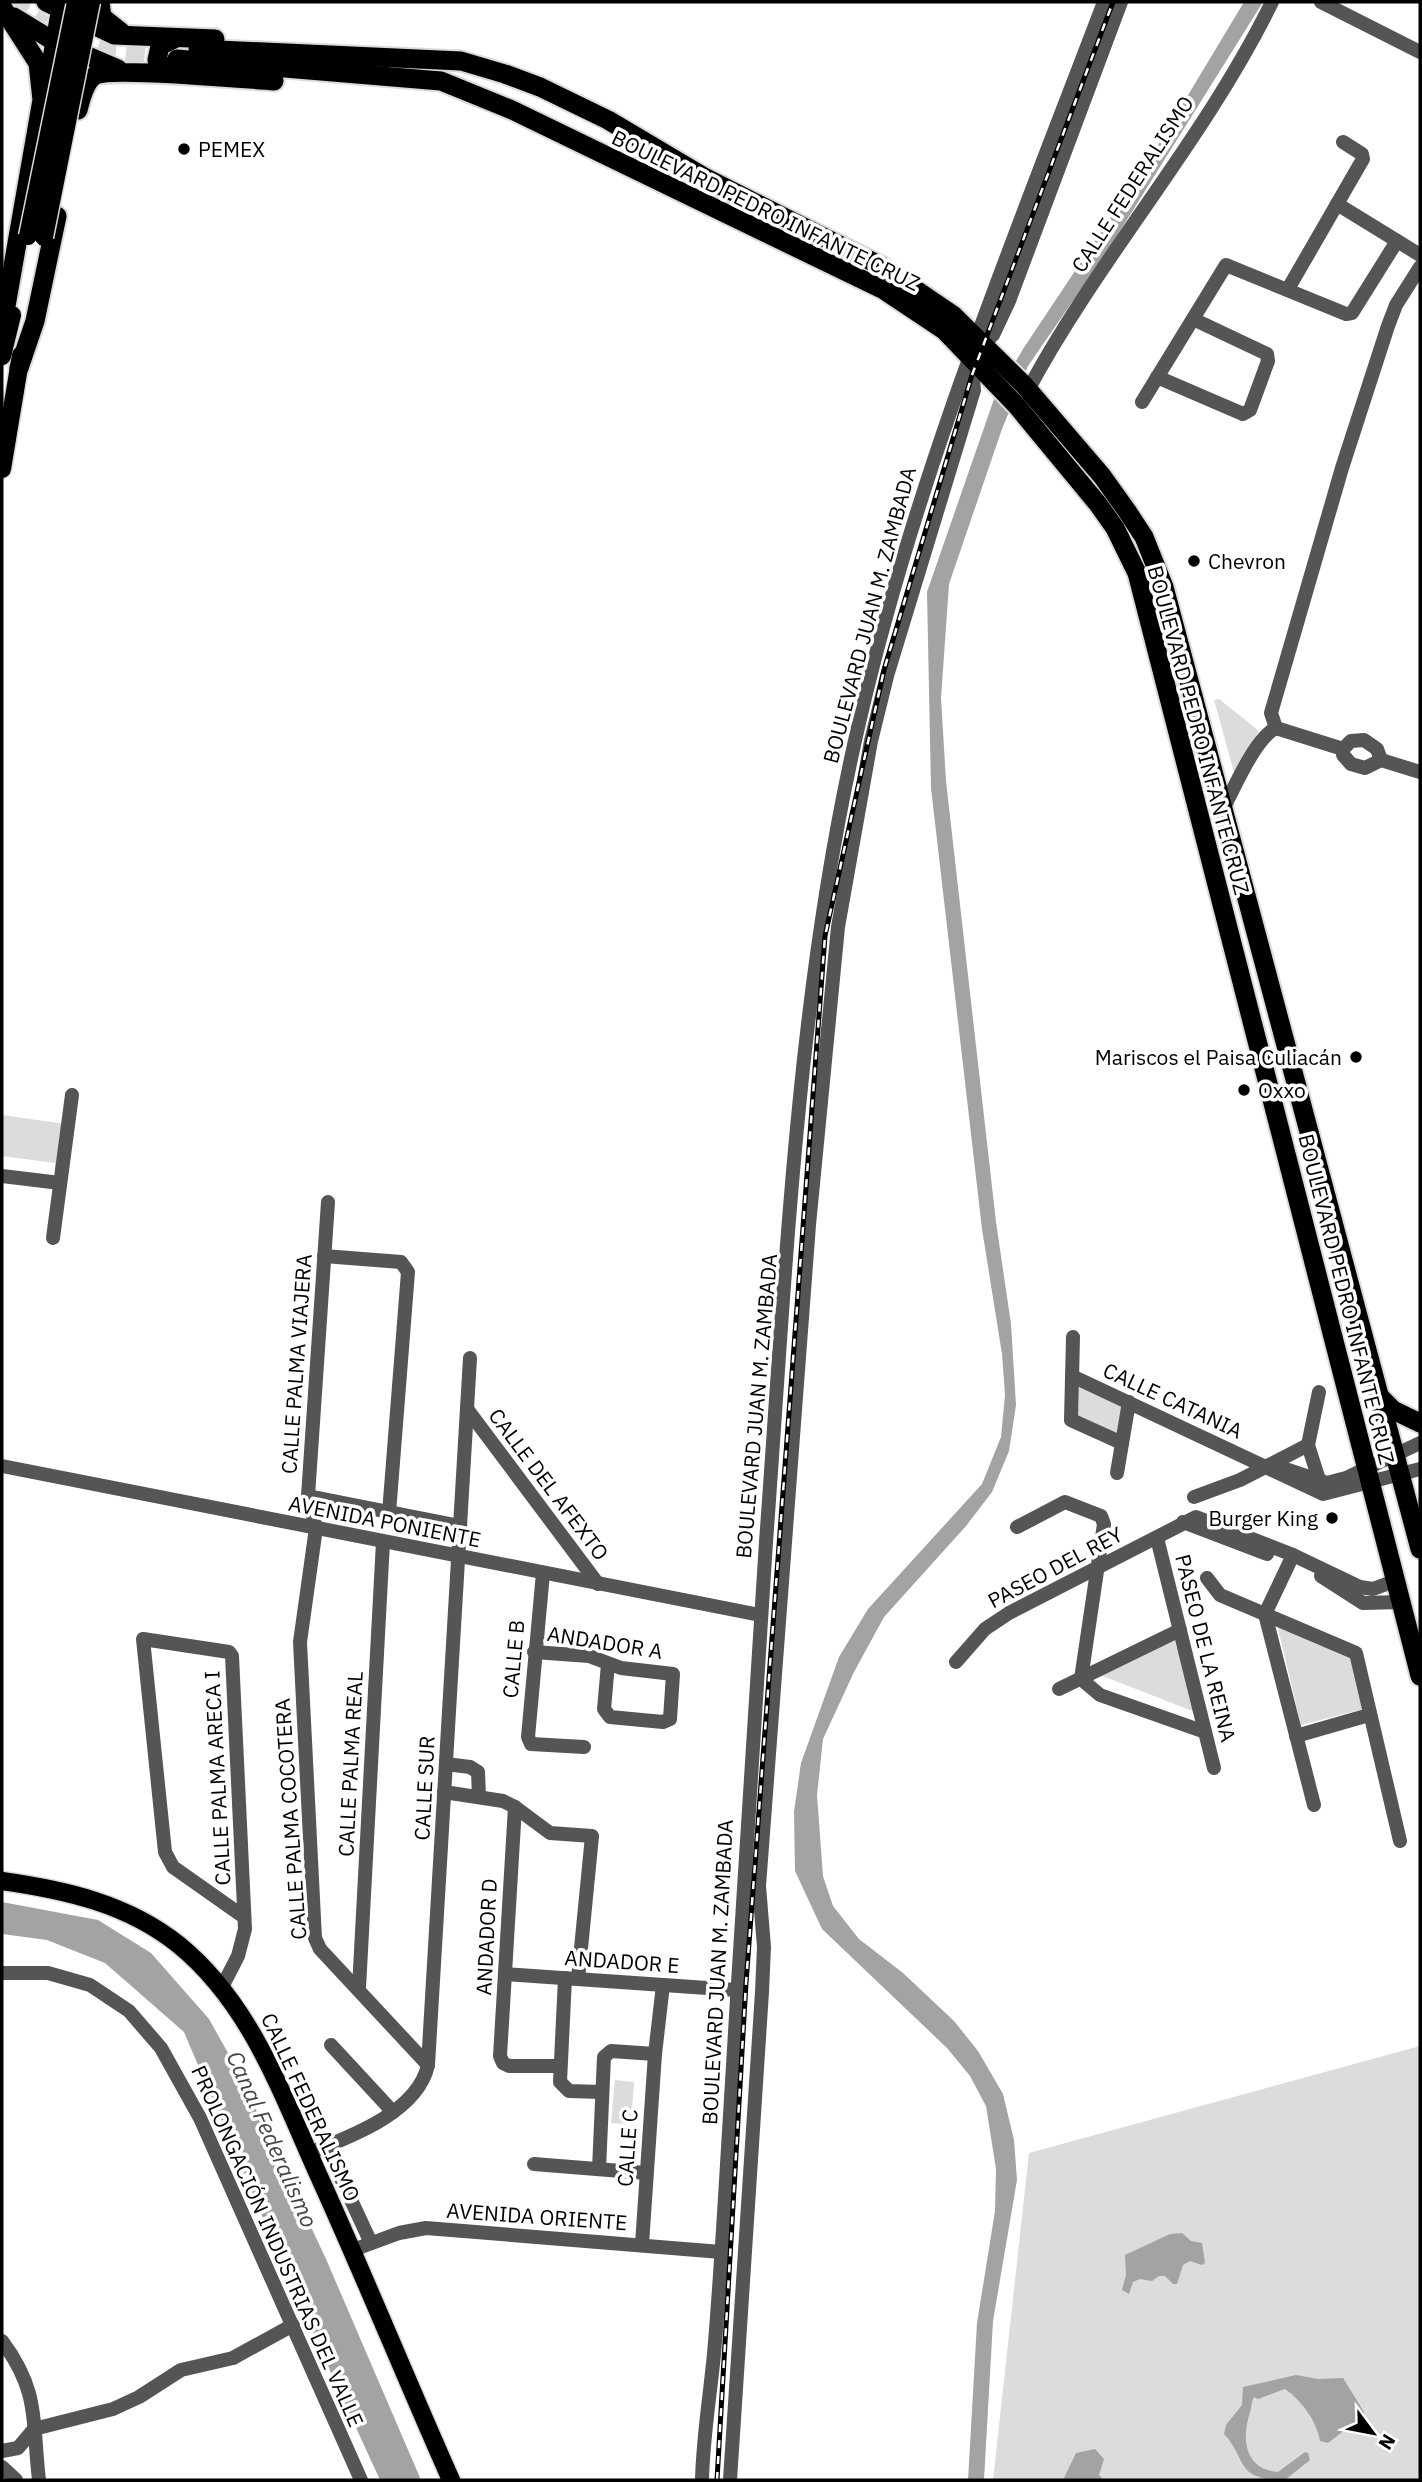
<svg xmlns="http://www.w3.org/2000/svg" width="1422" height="2482" font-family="'IBM Plex Sans',sans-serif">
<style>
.green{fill:#dcdcdc}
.water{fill:#a3a3a3}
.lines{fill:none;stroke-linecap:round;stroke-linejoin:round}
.highway-tunnel{stroke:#d9d9d9;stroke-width:19;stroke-dasharray:19 10;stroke-linecap:butt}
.major-casing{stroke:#dbdbdb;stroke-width:21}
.highway-casing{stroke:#dbdbdb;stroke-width:23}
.minor{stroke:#555;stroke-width:14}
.major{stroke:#000;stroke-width:18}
.highway{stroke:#000;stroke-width:19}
.rail-casing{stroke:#000;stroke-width:5}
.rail{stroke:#fff;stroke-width:2.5;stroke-dasharray:8;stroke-linecap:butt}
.major-bridge-casing{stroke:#dbdbdb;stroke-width:21;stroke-linecap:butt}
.major-bridge{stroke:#000;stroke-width:18}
.poi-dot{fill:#000;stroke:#fff;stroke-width:2.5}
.labels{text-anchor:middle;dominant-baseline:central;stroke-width:7;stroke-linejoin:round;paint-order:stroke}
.poi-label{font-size:21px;fill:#000;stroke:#fff;text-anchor:start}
.street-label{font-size:21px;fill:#000;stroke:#fff}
.water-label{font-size:23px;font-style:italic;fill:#444;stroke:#fff}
</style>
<rect width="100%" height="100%" fill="#fff"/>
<g class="green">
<path d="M1219 699 1259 731 1234 772 1214 700Z"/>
<path d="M2 1115 66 1124 59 1171H55V1163L2 1156Z"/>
<path d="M1084 1383 1123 1399 1117 1433 1078 1416 1079 1388Z"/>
<path d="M1275 1616 1349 1647 1363 1709 1301 1725Z"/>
<path d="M1173 1635 1195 1712 1095 1673Z"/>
<path d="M1420 2046V2480H993L1029 2153Z"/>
<path d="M615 2080 634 2082 631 2124 611 2123Z"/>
</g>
<g class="water">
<path d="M1244 2H1263L1108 250 1028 366 1002 429 949 584 941 698 946 781 996 1222 1011 1324 1016 1405 1009 1451 992 1492 966 1526 884 1617 854 1672 823 1739 817 1795 823 1876 833 1906 859 1939 903 1973 954 2021 978 2051 1003 2094 1014 2140 1017 2180 993 2321 984 2480H968L977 2323 995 2211 996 2169 986 2106 970 2076 947 2048 822 1929 795 1871 794 1812 801 1763 839 1657 868 1609 982 1484 1001 1437 1005 1395 1002 1354 982 1229 931 788 927 592 994 399 1023 349 1149 160Z"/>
<path d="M2 1902 98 1920 151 1953 209 2019 237 2069 326 2259 421 2480H380L302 2310 184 2032 105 1963 47 1940 2 1934Z"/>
<path d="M1182 2233 1191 2241 1202 2243 1205 2263 1202 2265 1190 2261 1183 2265 1177 2284H1173L1165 2276H1159L1152 2281 1140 2279 1133 2282 1129 2294 1122 2290 1126 2275 1125 2255 1170 2234Z"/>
<path d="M1296 2375 1318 2379 1343 2378 1364 2412 1365 2424 1358 2430 1346 2429 1328 2443 1320 2441C1317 2421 1301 2400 1285 2389L1258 2399 1254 2397C1251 2403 1252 2406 1250 2412 1241 2440 1245 2469 1278 2472L1305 2452 1308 2453 1310 2460 1285 2480C1234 2480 1248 2460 1224 2434L1226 2425 1242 2405 1243 2387Z"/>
<path d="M1095 2449 1104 2459 1099 2475 1104 2480H1063L1076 2453Z"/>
</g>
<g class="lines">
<g class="highway-tunnel">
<path d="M10 2 44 25"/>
<path d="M70 39 109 52 174 59"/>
</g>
<g class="major-casing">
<g id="major">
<path d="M2 356 12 315"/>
<path d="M2 469 21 355"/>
<path d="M2 1881C66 1890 128 1904 179 1945 251 2004 281 2092 318 2174 364 2275 406 2379 451 2480"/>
</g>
</g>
<g class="highway-casing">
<g id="highway">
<path d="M46 2 114 35 215 39"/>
<path d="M100 2 102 17 121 32"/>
<path d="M2 7 38 63 42 100 2 329"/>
<path d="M14 17 55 42 118 69"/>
<path d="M176 38 160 46 157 60 167 70 178 73"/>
<path d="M198 49 461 61 505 74 540 87 608 120 704 177 881 266 953 315 1024 385 1102 476 1127 511 1144 537 1164 587 1420 1549"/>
<path d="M177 59 441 81 512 110 884 290 944 330 1017 406 1098 504 1115 528 1137 573 1420 1676"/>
<path d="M47 87 62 2"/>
<path d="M78 110C81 99 84 83 94 76 108 67 248 79 274 81"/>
<path d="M19 368 35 321 57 216"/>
<path d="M1378 1395 1393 1410 1420 1423"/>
</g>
</g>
<g class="minor">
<path d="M1321 2 1420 52"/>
<path d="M1337 204 1420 255"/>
<path d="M1288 289 1363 159 1362 154 1343 142"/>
<path d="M977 350 993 335 1009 301 1121 2"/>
<path d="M1157 377 1243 414 1250 410 1268 361 1267 354 1193 319"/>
<path d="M1028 390C1100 256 1205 139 1272 2"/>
<path d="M1142 402 1226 265 1346 314 1352 313 1397 241"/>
<path d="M1276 728 1271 713 1342 468 1388 326 1396 305 1420 267"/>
<path d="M1276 728 1343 749"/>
<path d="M1364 740 1377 749 1381 760 1365 768 1351 764 1343 755V749L1351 741Z"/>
<path d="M1381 760 1420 772"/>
<path d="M1223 809C1234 789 1255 738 1276 728"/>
<path d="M2 1176 60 1183"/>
<path d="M328 1202 308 1496 316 1528 300 1642 315 1938 320 1949 428 2065"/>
<path d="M53 1238 72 1095"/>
<path d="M324 1256 401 1262 408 1272 389 1513"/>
<path d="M1073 1337 1071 1420 1122 1443"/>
<path d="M1072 1376 1323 1494 1420 1469"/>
<path d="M1319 1392 1308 1445 1321 1486"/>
<path d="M467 1409 598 1584"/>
<path d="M2 1466 760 1615"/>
<path d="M1276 1466 1327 1483 1346 1478 1420 1443"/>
<path d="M1117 1473 1129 1402"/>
<path d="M308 1496 460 1526"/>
<path d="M1194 1497 1240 1480 1308 1445"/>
<path d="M1183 1522 1267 1554"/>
<path d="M1017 1527 1065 1502 1101 1516 1104 1524 1081 1679 1100 1695 1205 1732"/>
<path d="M1157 1538 1214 1768"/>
<path d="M1293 1555 1265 1614 1314 1805"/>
<path d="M543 1573 528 1737 531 1744 584 1747"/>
<path d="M1321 1576 1363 1603 1402 1602"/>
<path d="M1207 1578 1220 1595 1356 1653 1400 1841"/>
<path d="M534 1652 589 1656 621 1668 673 1674 670 1719 663 1722 610 1717 604 1709 608 1664"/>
<path d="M956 1662 985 1629 1009 1613 1196 1517 1293 1555 1360 1587 1373 1589 1397 1580"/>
<path d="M1059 1689 1180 1630"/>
<path d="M1296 1736 1369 1715"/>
<path d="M446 1764 470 1767 478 1772 479 1797"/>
<path d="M444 1792 503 1801 515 1807 550 1833 592 1836 578 1979"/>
<path d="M515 1807 500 2056 503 2063 509 2066H559"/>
<path d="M2 1973H48L90 1985 129 2011 161 2048 200 2118 361 2480"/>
<path d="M505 1974 736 1990"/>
<path d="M565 1978 560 2082 569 2091 602 2092"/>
<path d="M222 1987 238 1956 245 1929 232 1656 229 1652 143 1639 165 1852 173 1867 244 1917"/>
<path d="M359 1988 383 1542"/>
<path d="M331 2045 393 2112"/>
<path d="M326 2146 371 2243"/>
<path d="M309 2153C350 2137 418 2112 428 2065L470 1358"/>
<path d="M534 2164 646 2173"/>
<path d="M599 2169 604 2057 611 2051 655 2054"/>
<path d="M642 2244 655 2054 663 1985"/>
<path d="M353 2250 399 2233 426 2228 721 2252"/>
<path d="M2 2341C40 2392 32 2421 39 2480"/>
<path d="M2 2451 18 2448 34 2429 113 2409 139 2397 181 2370 233 2358 293 2325"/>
<path d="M2 2467 16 2480"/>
<path d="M702 2480C703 2437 710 2396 714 2354 718 2308 721 2261 724 2214 738 1990 750 1766 766 1542 786 1271 797 989 859 723 916 475 1014 239 1104 2"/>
<path d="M730 2480 762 1992 764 1947 759 1886 809 1225 838 927 871 741 887 676 974 390 971 360"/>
</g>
<use href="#major" class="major"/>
<use href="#highway" class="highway"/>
<g class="rail-casing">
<path id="rail" d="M717 2480 746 1983 825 936 884 670 972 375 1113 2"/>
</g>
<use href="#rail" class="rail"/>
<g class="major-bridge-casing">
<g id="major-bridge">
<path d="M28 236 76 2"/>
<path d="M44 237 91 2"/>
</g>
</g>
<use href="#major-bridge" class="major-bridge"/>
</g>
<g class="poi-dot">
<circle cx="184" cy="149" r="7"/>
<circle cx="1194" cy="561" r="7"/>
<circle cx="1356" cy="1057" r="7"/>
<circle cx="1244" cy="1090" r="7"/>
<circle cx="1332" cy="1518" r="7"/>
</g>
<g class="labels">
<g class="poi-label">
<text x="198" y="149">PEMEX</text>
<text x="1208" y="561">Chevron</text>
<text x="1342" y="1057" text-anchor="end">Mariscos el Paisa Culiacán</text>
<text x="1258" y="1090">Oxxo</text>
<text x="1318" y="1518" text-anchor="end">Burger King</text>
</g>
<g class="street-label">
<text transform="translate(1132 184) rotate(-57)">CALLE FEDERALISMO</text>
<text transform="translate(766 210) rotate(26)">BOULEVARD PEDRO INFANTE CRUZ</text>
<text transform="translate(869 615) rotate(-75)">BOULEVARD JUAN M. ZAMBADA</text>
<text transform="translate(1199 730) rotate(75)">BOULEVARD PEDRO INFANTE CRUZ</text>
<text transform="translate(1347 1299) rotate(76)">BOULEVARD PEDRO INFANTE CRUZ</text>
<text transform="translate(296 1364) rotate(-86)">CALLE PALMA VIAJERA</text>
<text transform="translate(1173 1400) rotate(25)">CALLE CATANIA</text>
<text transform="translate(756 1406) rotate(-85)">BOULEVARD JUAN M. ZAMBADA</text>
<text transform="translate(549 1484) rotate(53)">CALLE DEL AFEXTO</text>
<text transform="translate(385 1521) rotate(11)">AVENIDA PONIENTE</text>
<text transform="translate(1055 1567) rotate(-28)">PASEO DEL REY</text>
<text transform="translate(605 1642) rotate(9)">ANDADOR A</text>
<text transform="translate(1206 1648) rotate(76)">PASEO DE LA REINA</text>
<text transform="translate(513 1659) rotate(-85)">CALLE B</text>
<text transform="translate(350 1764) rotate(-87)">CALLE PALMA REAL</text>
<text transform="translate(217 1778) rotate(-93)">CALLE PALMA ARECA I</text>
<text transform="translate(424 1788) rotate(-87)">CALLE SUR</text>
<text transform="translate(290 1819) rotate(-94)">CALLE PALMA COCOTERA</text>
<text transform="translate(486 1937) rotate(-87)">ANDADOR D</text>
<text transform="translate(622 1961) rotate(4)">ANDADOR E</text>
<text transform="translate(717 1972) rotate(-87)">BOULEVARD JUAN M. ZAMBADA</text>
<text transform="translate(311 2107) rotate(65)">CALLE FEDERALISMO</text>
<text transform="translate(627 2148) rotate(-86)">CALLE C</text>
<text transform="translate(537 2216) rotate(4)">AVENIDA ORIENTE</text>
<text transform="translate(278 2246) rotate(66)">PROLONGACIÓN INDUSTRIAS DEL VALLE</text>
</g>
<g class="water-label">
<text transform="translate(273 2139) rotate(66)">Canal Federalismo</text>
</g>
</g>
<rect width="1422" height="2482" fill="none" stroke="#000000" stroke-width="7"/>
<g transform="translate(1373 2433) rotate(122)" stroke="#ffffff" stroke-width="5" paint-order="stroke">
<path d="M0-5L12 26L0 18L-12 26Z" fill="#000000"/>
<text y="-10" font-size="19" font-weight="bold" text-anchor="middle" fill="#000000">N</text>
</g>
</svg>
